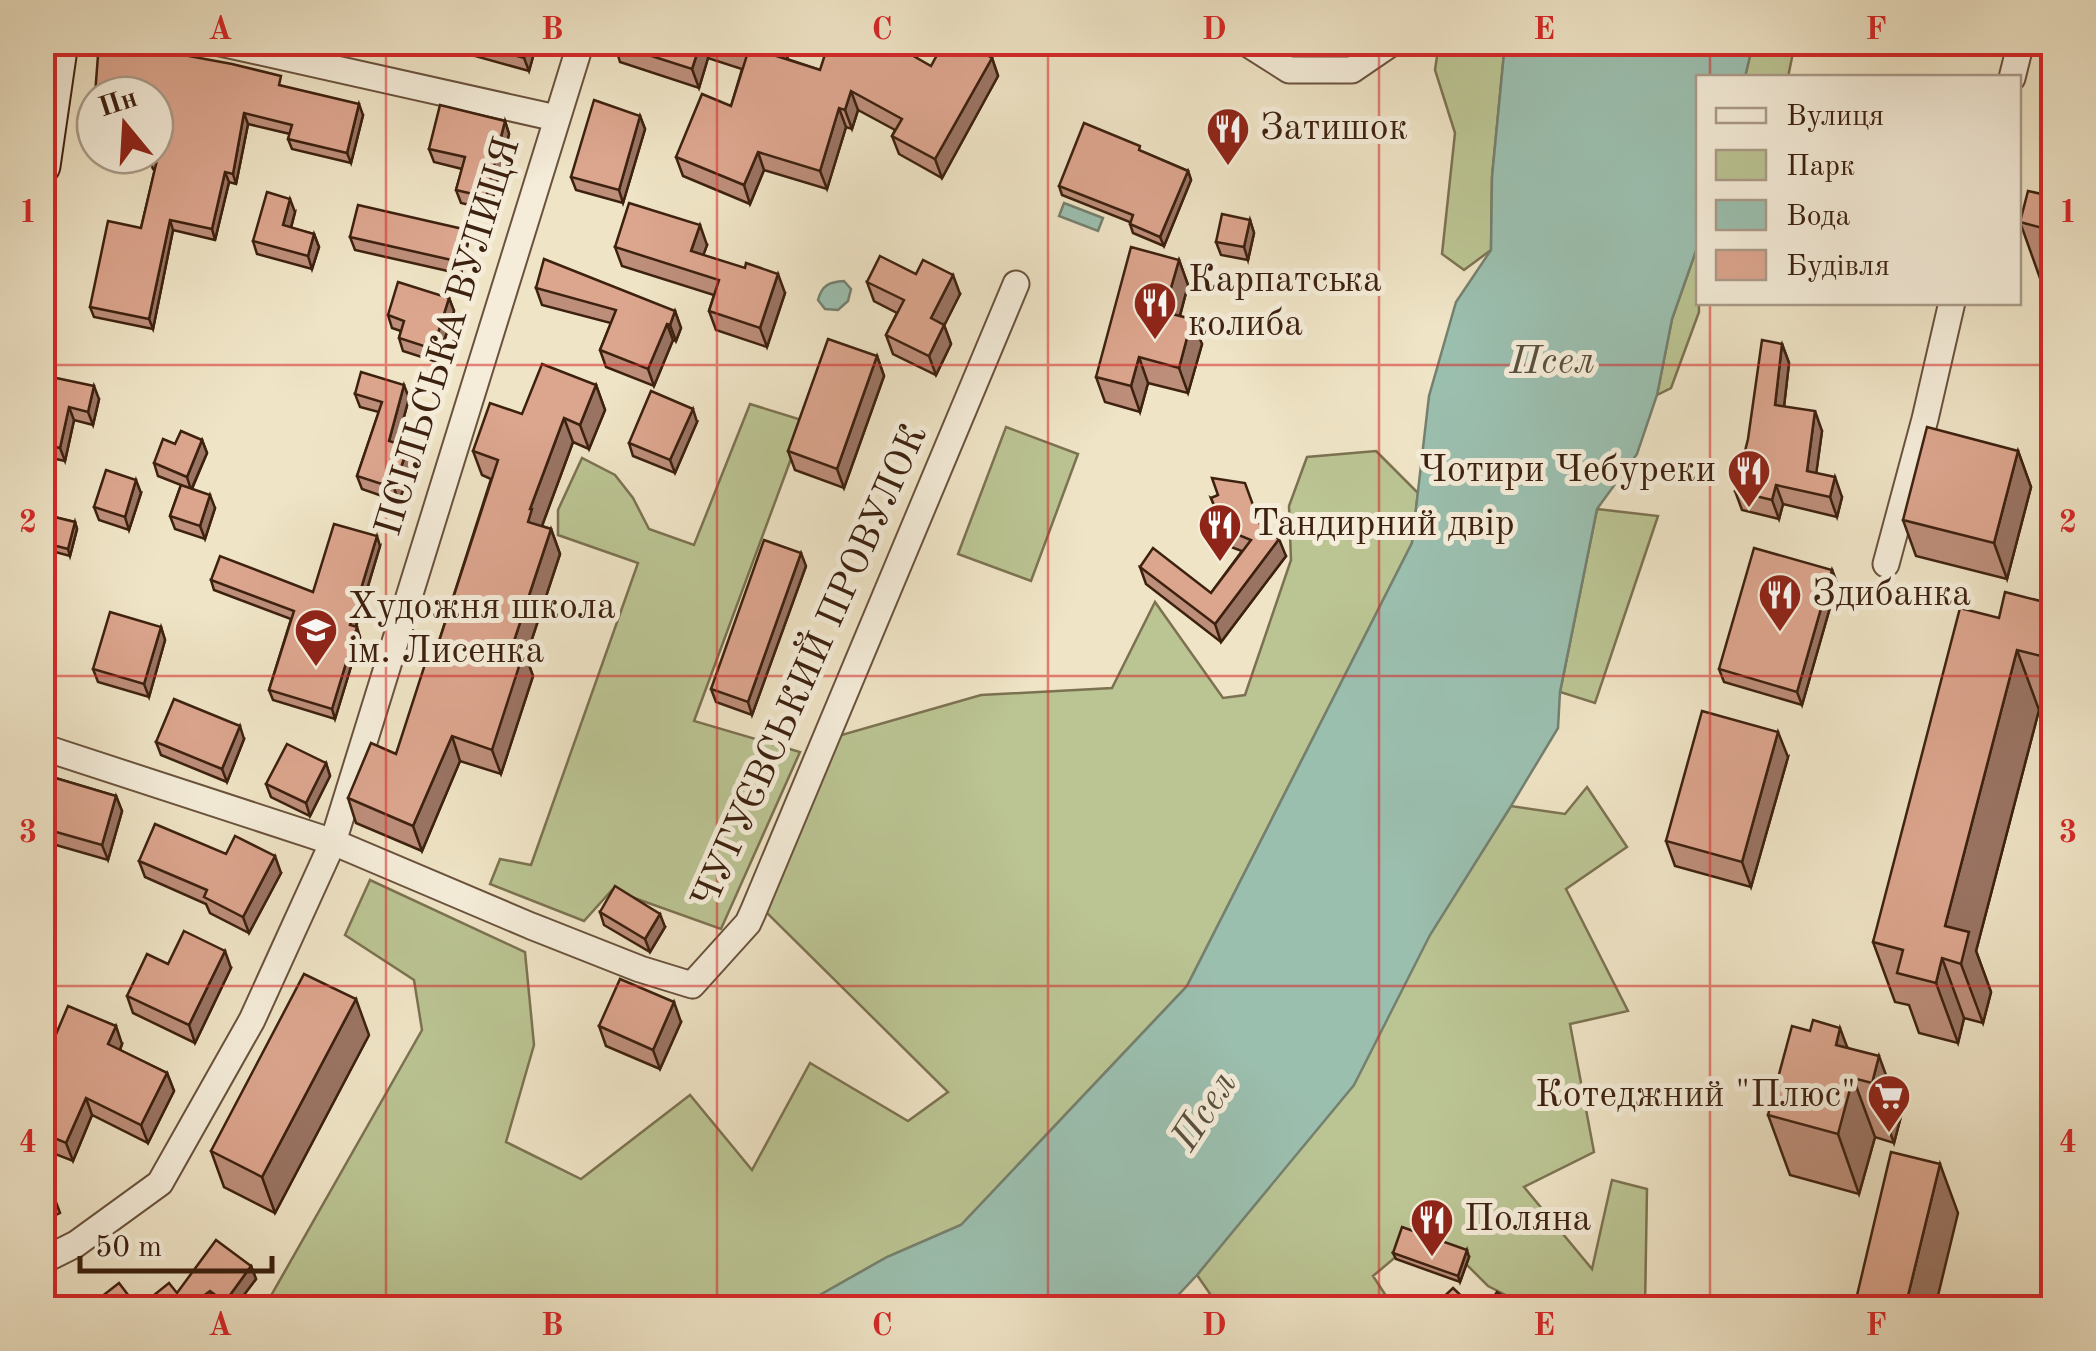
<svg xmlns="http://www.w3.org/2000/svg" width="2096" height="1351" font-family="'Old Standard TT',serif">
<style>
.green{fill:#bbc493;stroke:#7c7251;stroke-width:2.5}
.water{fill:#9bbfaf;stroke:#75806f;stroke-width:2.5}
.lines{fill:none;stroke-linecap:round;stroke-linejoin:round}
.street-casing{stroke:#6a523d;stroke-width:29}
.secondary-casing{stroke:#3d210f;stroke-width:39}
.street{stroke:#f5edda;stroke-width:25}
.secondary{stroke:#f5edda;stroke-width:35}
.wall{fill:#bd8e7a;stroke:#3d210f;stroke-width:2.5}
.shaded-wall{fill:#9a7463;stroke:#3d210f;stroke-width:2.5}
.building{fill:#dca58e;stroke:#3d210f;stroke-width:2.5}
.grid{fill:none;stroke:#d62828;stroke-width:2.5;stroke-opacity:0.55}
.labels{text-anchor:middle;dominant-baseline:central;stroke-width:10;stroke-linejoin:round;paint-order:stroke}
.poi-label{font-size:38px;fill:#3d210f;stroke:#f5edda;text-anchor:start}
.street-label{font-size:38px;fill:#3d210f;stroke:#f5edda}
.water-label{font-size:40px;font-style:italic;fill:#59503f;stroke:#f5edda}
.neatline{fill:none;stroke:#d62828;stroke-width:4}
.grid-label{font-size:32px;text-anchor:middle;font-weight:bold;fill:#d62828}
</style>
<rect width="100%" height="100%" fill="#efe4c6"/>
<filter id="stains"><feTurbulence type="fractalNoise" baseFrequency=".002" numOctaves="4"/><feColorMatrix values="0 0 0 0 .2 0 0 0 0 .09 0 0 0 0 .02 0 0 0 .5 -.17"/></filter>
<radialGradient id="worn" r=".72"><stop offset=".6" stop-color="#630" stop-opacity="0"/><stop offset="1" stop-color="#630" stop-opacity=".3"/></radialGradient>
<g class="green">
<path d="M1439 43H1505L1492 177 1491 250 1464 270 1442 254 1455 133 1435 70Z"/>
<path d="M1753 43H1795L1788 77H1745Z"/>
<path d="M1698 245 1699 312 1671 388 1657 395 1672 319Z"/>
<path d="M750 404 805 421 694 721 800 752 721 929 612 890 584 921 490 884 500 859 531 865 638 563 558 535V510L582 458 615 475 633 498 649 529 694 545Z"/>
<path d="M1006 427 1078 454 1031 581 958 554Z"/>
<path d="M1376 451 1418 493 1412 543 1187 986 961 1225 887 1257 820 1295 805 1308H264L422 1030 414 980 345 935 370 880 525 952 534 1045 506 1142 581 1179 690 1095 752 1170 810 1063 908 1121 948 1092 760 906 838 736 981 695 1112 688 1155 602 1223 698 1245 695 1291 560 1289 506 1307 457Z"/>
<path d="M1597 509 1658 516 1595 703 1560 692Z"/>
<path d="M1587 787 1627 847 1566 889 1628 1011 1570 1024 1594 1152 1524 1187 1592 1269 1612 1180 1647 1189 1645 1308H1531L1488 1286 1430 1228 1373 1276 1394 1308H1217L1215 1301 1197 1275 1248 1211 1511 806 1565 814Z"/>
</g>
<g class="water">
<path d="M1505 43H1753L1745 77 1698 78V245L1672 319 1657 395 1637 454 1597 509 1560 692 1558 728 1511 806 1430 935 1354 1085 1197 1275 1166 1308H805L820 1295 887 1257 961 1225 1187 986 1412 543 1429 396 1456 302 1491 250 1492 177Z"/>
<path d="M1064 203 1103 218 1098 231 1059 216Z"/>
<path d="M844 281 851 289 848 301 838 310 825 309 818 300C822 285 829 282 844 281Z"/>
</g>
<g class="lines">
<g class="street-casing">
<g id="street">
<path d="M216 42 556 118"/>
<path d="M1245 42 1289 70H1352L1393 42"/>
<path d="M2012 78 2021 42"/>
<path d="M1886 564 1925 419 1952 302"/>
<path d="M42 747 333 842 531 926 640 969 692 985 748 923 753 912 1016 284"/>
<path d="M42 1261 76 1244 160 1183 252 1020 333 842 581 42"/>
</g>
</g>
<g class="secondary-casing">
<path id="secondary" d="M42 166 60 42"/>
</g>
<use href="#street" class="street"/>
<use href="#secondary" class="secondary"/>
</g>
<g class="wall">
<path d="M448 42H537L529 71 450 49Z"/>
<path d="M614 42H790L791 46 787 59 820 70 931 66 992 58 998 76 942 178 899 154 892 136 895 130 858 110 852 129 846 127 827 189 764 170 750 204 683 176 676 157 731 106 742 69 708 58 699 88 620 62Z"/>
<path d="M140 43 142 48 285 87 363 115 351 163 292 149 288 139 290 134 248 124 236 184 229 182 215 240 173 230 153 329 94 317 90 307 141 228 155 169H153L149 158 155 155V95Z"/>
<path d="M640 116 645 129 623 203 576 190 571 177Z"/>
<path d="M505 121 509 134 490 210 461 203 456 190 462 169 434 162 429 149Z"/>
<path d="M1143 152 1188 171 1191 180 1164 246 1133 233 1130 224V222L1062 195 1059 186Z"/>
<path d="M2054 166V285L2041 281 2020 222 2046 195Z"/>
<path d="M295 212 291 228 314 234 319 247 312 269 257 254 253 241Z"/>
<path d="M1250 220 1254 233 1248 260 1221 255 1216 242Z"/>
<path d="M463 229 468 242 461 274 355 250 350 237Z"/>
<path d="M707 245 703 255 785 293 767 347 716 330 709 311 714 295 622 266 615 247Z"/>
<path d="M1179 260 1188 285 1180 316 1202 344 1188 393 1148 383 1140 412 1105 402 1096 377Z"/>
<path d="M867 282 960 294 944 325 951 344 936 375 893 354 886 335 897 313 874 301Z"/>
<path d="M536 288 675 311 681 328 676 341 673 340 654 386 606 367 600 350 611 323 542 305Z"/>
<path d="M449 298 454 311 437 362 403 351 399 338 401 331 392 328 388 315Z"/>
<path d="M1782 344 1789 363 1784 406 1822 431 1816 473 1842 497 1837 517 1783 504 1779 519 1742 510 1735 491Z"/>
<path d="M877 356 884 376 844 488 795 470 788 451Z"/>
<path d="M42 375 99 399 93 425 74 420 65 461 42 456Z"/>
<path d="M596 385 605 410 589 449 573 442 542 526 551 529 560 554 526 657 533 676 501 774 460 761 422 851 356 823 348 798 396 754 432 663 491 479 482 475 473 451 522 414Z"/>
<path d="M355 394 409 398 397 443 408 447 413 460 399 502 362 489 357 476 379 412 360 407Z"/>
<path d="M697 422 675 473 633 456 629 443Z"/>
<path d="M202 440 207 453 192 489 215 508 205 539 175 529 170 516 181 485 158 476 154 463Z"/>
<path d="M2018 451 2031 487 2007 579 1916 556 1903 520Z"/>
<path d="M141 493 129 530 99 520 94 507Z"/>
<path d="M1211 498 1261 527 1286 556 1221 642 1146 584 1140 567 1211 593 1242 551 1231 547Z"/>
<path d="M42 514 75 522 77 529 70 556 48 550 42 569Z"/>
<path d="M380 546 356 627 360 637 335 719 273 700 269 690 291 619 214 590 211 580 313 592Z"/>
<path d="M806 566 752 715 716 702 711 689Z"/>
<path d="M1832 570 1837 583 1802 705 1724 682 1719 669Z"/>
<path d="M2054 617V713L2039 710 1976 951 1991 992 1983 1023 1964 1018 1958 1043 1919 1033 1909 1005 1895 1002 1873 942 1999 618Z"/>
<path d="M161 627 165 640 149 697 98 682 93 669Z"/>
<path d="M244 739 227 782 161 755 156 742Z"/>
<path d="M1788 757 1751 887 1675 866 1666 841Z"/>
<path d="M326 763 330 776 310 816 271 797 266 784Z"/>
<path d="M42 774 116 796 122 811 108 860 42 841Z"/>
<path d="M226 854 281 873 249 933 210 913 206 904 145 877 139 861Z"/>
<path d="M600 912 665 927 650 952 604 925Z"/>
<path d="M168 964 231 968 195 1043 133 1013 127 996Z"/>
<path d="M681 1022 660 1069 606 1046 599 1026Z"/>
<path d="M369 1035 275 1213 224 1187 211 1151Z"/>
<path d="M122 1044 120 1050 167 1073 174 1091 148 1143 92 1115 73 1161 42 1149V1067Z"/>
<path d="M1848 1048 1901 1116 1894 1143 1875 1137 1859 1194 1790 1175 1768 1115Z"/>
<path d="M42 1172 53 1194 60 1213 42 1222Z"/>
<path d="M1393 1253 1469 1257 1460 1282 1396 1259Z"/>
<path d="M251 1266 256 1279 234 1308H221L215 1304 138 1308Z"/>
</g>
<g class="shaded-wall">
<path d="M528 42H537L529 71 524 58Z"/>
<path d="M701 42H703L708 58 699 88 692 69Z"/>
<path d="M780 42H790L791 46 782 74 776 56Z"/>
<path d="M992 58 998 76 942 178 935 159Z"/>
<path d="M851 91 858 110 852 129 845 110Z"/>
<path d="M359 104 363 115 351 163 347 153Z"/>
<path d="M839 108 846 127 827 189 820 171Z"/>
<path d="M244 113 248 124 236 184 233 174Z"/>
<path d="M640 116 645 129 623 203 619 190Z"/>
<path d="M505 121 509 134 490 210 486 197Z"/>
<path d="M758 152 764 170 750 204 744 185Z"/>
<path d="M1188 171 1191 180 1164 246 1160 237Z"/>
<path d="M225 172 229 182 215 240 212 229Z"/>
<path d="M290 199 295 212 288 238 283 225Z"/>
<path d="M170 220 173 230 153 329 149 319Z"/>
<path d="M1250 220 1254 233 1248 260 1244 247Z"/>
<path d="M700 225 707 245 698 270 691 251Z"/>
<path d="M463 229 468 242 461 274 456 261Z"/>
<path d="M314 234 319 247 312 269 308 256Z"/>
<path d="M1179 260 1188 285 1174 337 1164 312Z"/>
<path d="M778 274 785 293 767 347 760 328Z"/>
<path d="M953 275 960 294 938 338 931 318Z"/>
<path d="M449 298 454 311 437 362 433 349Z"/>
<path d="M675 311 681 328 676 341 670 325Z"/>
<path d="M1192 319 1202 344 1188 393 1179 368Z"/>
<path d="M667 324 673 340 654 386 648 369Z"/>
<path d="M944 325 951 344 936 375 929 356Z"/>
<path d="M1782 344 1789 363 1782 424 1775 405Z"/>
<path d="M877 356 884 376 844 488 837 469Z"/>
<path d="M1139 357 1148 383 1140 412 1131 386Z"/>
<path d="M404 385 409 398 394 454 389 441Z"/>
<path d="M596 385 605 410 589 449 580 425Z"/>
<path d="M94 386 99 399 93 425 88 412Z"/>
<path d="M69 407 74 420 65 461 60 448Z"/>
<path d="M693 409 697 422 675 473 670 460Z"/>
<path d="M1815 411 1822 431 1814 490 1807 471Z"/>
<path d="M564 418 573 442 540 531 528 522 530 509Z"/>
<path d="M202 440 207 453 191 490 187 477Z"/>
<path d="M408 447 413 460 399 502 394 488Z"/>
<path d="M2018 451 2031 487 2007 579 1994 543Z"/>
<path d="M1835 477 1842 497 1837 517 1830 497Z"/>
<path d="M136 480 141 493 129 530 125 517Z"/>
<path d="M1776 485 1783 504 1779 519 1772 500Z"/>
<path d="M210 495 215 508 205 539 200 526Z"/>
<path d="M75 522 77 529 70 556 68 549Z"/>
<path d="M551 529 560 554 526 657 533 676 501 774 492 750 512 647Z"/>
<path d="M377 536 380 546 353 635 350 625Z"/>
<path d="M1279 539 1286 556 1221 642 1215 624Z"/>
<path d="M45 543 48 550 42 569V554Z"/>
<path d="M801 553 806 566 752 715 748 702Z"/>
<path d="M1832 570 1837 583 1802 705 1797 692Z"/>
<path d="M2048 603 2054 617V670L2049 658 2043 623Z"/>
<path d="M161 627 165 640 149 697 144 684Z"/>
<path d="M357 627 360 637 335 719 332 709Z"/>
<path d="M2017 650 2039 710 1976 951 1991 992 1983 1023 1961 964 1945 926Z"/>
<path d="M240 726 244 739 227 782 222 769Z"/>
<path d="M1778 732 1788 757 1751 887 1742 862Z"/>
<path d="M452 736 460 761 422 851 413 826Z"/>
<path d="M326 763 330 776 310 816 306 803Z"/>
<path d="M116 796 122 811 108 860 102 845Z"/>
<path d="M275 856 281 873 249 933 243 917Z"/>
<path d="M660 914 665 927 650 952 645 939Z"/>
<path d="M225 951 231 968 195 1043 189 1025Z"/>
<path d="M1942 958 1964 1018 1958 1043 1936 983Z"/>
<path d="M356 999 369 1035 275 1213 262 1177Z"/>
<path d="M674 1002 681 1022 660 1069 653 1050Z"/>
<path d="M116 1026 122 1044 115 1062 108 1044Z"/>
<path d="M1840 1028 1859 1079 1853 1078 1875 1137 1859 1194 1838 1134 1836 1045Z"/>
<path d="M1879 1056 1901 1116 1894 1143 1872 1083Z"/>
<path d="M167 1073 174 1091 148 1143 141 1125Z"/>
<path d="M86 1098 92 1115 73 1161 66 1143Z"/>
<path d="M1940 1164 1958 1213 1935 1308H1905Z"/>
<path d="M1467 1250 1469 1257 1460 1282 1458 1276Z"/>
<path d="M251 1266 256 1279 234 1308H228L225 1302Z"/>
<path d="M210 1291 215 1304 209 1308H187Z"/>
</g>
<g class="building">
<path d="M99 42 140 43V47L232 64 281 76 279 85 359 104 347 153 288 139 292 125 244 113 233 174 225 172 212 229 170 220 149 319 90 307 108 221 141 228 157 160 149 158 150 155H155V127L157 116H155V95H95Z"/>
<path d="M469 42H528L524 58Z"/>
<path d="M614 42H701L692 69 614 44Z"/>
<path d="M710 42H780L776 56 820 70 829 42H889L931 66 944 42H964L992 58 935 159 892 136 902 119 851 91 845 110 839 108 820 171 758 152 744 185 676 157 702 94 731 106 747 55Z"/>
<path d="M594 100 640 116 619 190 571 177Z"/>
<path d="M440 105 505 121 486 197 456 190 465 157 429 149Z"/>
<path d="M1084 123 1140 146 1139 150 1188 171 1160 237 1130 224 1133 215 1059 186Z"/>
<path d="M2054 166V231L2020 222 2028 191 2046 195Z"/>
<path d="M267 192 290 199 283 225 314 234 308 256 253 241Z"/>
<path d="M629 203 700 225 691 251 745 268 746 263 778 274 760 328 709 311 719 280 615 247Z"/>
<path d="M358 205 463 229 456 261 350 237Z"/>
<path d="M1222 214 1250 220 1244 247 1216 242Z"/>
<path d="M1131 247 1179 260 1164 312 1192 319 1179 368 1139 357 1131 386 1096 377Z"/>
<path d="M880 256 916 274 923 260 953 275 931 318 944 325 929 356 886 335 904 300 867 282Z"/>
<path d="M544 259 675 311 670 325 667 324 648 369 600 350 616 310 536 288Z"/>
<path d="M398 282 449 298 433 349 399 338 404 321 388 315Z"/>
<path d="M828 339 877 356 837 469 788 451Z"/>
<path d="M1762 340 1782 344 1775 405 1815 411 1807 471 1835 477 1830 497 1776 485 1772 500 1735 491 1748 439Z"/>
<path d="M542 364 596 385 580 425 564 418 530 509H532L528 522 551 529 512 647 524 651 492 750 452 736 413 826 348 798 371 743 396 754 426 661 432 663 498 460 473 451 490 403 522 414Z"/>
<path d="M361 372 404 385 389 441 408 447 394 488 357 476 382 402 355 394Z"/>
<path d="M42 375 94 386 88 412 69 407 60 448 42 444Z"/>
<path d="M651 391 693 409 670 460 629 443Z"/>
<path d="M1927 427 2018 451 1994 543 1903 520Z"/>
<path d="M181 431 202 440 187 477 154 463 163 439 175 444Z"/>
<path d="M106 470 136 480 125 517 94 507Z"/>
<path d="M1212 478 1245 483 1261 527 1279 539 1215 624 1140 567 1153 548 1211 593 1251 540 1224 529 1211 498 1218 495Z"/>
<path d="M181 485 210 495 200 526 170 516Z"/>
<path d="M42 514 75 522 68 549 45 543 42 554Z"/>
<path d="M334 524 377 536 350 625 357 627 332 709 269 690 294 611 211 580 220 556 313 592Z"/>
<path d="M764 540 801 553 748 702 711 689Z"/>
<path d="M1754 548 1832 570 1797 692 1719 669Z"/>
<path d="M2005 592 2048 603 2043 623 2054 626V641L2049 658 2017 650 1945 926 1969 932 1961 964 1942 958 1936 983 1897 973 1903 950 1873 942 1960 608 1999 618Z"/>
<path d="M110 612 161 627 144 684 93 669Z"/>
<path d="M174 699 240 726 222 769 156 742Z"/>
<path d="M1702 711 1778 732 1742 862 1666 841Z"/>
<path d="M287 744 326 763 306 803 266 784Z"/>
<path d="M42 774 116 796 102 845 42 828Z"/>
<path d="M155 824 226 854 235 836 275 856 243 917 204 897 207 890 139 861Z"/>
<path d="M615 886 660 914 645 939 600 912Z"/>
<path d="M184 931 225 951 189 1025 127 996 147 954 168 964Z"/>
<path d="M304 974 356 999 262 1177 211 1151Z"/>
<path d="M620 979 674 1002 653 1050 599 1026Z"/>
<path d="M68 1006 116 1026 108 1044 167 1073 141 1125 86 1098 66 1143 42 1133V1067Z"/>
<path d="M1813 1020 1840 1028 1836 1045 1879 1056 1872 1083 1853 1078 1838 1134 1768 1115 1792 1026 1810 1031Z"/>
<path d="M1891 1152 1940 1164 1905 1308H1854Z"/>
<path d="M42 1172 53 1194 42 1199Z"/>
<path d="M1402 1227 1467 1250 1458 1276 1393 1253Z"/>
<path d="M216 1240 251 1266 225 1302 210 1291 187 1308H87L119 1283 138 1308 169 1283 177 1293Z"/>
<path d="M1453 1288 1474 1308H1432Z"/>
<path d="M1497 1292 1522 1308H1486Z"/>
<path d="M1712 1299 1750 1308H1710Z"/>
</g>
<path class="grid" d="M386 42V1308M717 42V1308M1048 42V1308M1379 42V1308M1710 42V78M1710 302V1308M42 365H2054M42 676H2054M42 986H2054"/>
<defs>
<g id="restaurant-pin" transform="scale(2.25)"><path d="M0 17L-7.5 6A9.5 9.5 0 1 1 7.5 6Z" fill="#8f2418" stroke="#f5edda"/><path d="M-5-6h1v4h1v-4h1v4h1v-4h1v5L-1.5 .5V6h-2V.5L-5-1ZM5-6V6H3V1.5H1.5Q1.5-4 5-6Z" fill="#fff"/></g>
<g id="school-pin" transform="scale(2.25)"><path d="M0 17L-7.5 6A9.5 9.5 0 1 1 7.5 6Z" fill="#8f2418" stroke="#f5edda"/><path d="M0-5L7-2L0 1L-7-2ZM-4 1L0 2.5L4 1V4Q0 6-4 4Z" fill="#fff"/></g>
<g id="supermarket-pin" transform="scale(2.25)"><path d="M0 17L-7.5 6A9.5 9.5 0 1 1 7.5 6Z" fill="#8f2418" stroke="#f5edda"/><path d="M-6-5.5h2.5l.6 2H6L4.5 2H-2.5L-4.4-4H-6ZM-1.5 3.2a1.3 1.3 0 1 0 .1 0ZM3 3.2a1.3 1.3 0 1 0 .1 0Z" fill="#fff"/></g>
</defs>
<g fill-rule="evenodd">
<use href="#restaurant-pin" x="1228" y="129"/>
<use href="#restaurant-pin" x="1155" y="303"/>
<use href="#restaurant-pin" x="1749" y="471"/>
<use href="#restaurant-pin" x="1220" y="525"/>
<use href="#restaurant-pin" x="1780" y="595"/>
<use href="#school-pin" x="316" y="630"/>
<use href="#supermarket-pin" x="1889" y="1096"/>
<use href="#restaurant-pin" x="1432" y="1220"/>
</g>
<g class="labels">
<g class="poi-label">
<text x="1260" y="129">Затишок</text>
<text x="1188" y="281">Карпатська<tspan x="1188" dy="44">колиба</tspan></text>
<text x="1716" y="471" text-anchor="end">Чотири Чебуреки</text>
<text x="1252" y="525">Тандирний двір</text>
<text x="1812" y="595">Здибанка</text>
<text x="348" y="608">Художня школа<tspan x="348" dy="44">ім. Лисенка</tspan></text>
<text x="1856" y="1096" text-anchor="end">Котеджний "Плюс"</text>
<text x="1464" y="1220">Поляна</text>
</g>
<g class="street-label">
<text transform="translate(449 337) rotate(-73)">ПСІЛЬСЬКА ВУЛИЦЯ</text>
<text transform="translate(811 667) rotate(-66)">ЧУГУЄВСЬКИЙ ПРОВУЛОК</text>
</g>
<g class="water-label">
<text x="1552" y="363">Псел</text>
<text transform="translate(1206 1112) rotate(-57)">Псел</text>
</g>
</g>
<rect width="2096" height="1351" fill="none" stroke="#efe4c6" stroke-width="110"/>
<rect x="1696" y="75" width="325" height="230" fill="#f5edda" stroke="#ab9b89" stroke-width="2.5"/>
<rect x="1716" y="108" width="50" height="15" fill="#f5edda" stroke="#ab9b89" stroke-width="2.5"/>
<text x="1786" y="125" font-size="30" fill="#3d210f">Вулиця</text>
<rect x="1716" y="150" width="50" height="30" fill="#bbc493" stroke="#ab9b89" stroke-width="2.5"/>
<text x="1786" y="175" font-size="30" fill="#3d210f">Парк</text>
<rect x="1716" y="200" width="50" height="30" fill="#9bbfaf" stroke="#ab9b89" stroke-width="2.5"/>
<text x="1786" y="225" font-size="30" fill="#3d210f">Вода</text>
<rect x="1716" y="250" width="50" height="30" fill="#dca58e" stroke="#ab9b89" stroke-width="2.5"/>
<text x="1786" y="275" font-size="30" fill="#3d210f">Будівля</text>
<g transform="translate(125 125) rotate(342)"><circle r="48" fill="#f5edda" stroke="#ab9b89" stroke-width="2.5"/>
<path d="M0-8L18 38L0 25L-18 38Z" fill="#8f2418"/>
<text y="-15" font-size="28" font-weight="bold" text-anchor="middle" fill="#3d210f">Пн</text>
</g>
<path d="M80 1256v15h192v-15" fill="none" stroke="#3d210f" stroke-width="5"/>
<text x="95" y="1256" font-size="30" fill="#3d210f" stroke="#f5edda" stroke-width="8" paint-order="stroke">50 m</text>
<rect x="55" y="55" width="1986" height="1241" class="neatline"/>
<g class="grid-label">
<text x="220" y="39">A</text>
<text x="552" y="39">B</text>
<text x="882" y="39">C</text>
<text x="1214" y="39">D</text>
<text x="1544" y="39">E</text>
<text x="1876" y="39">F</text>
<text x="28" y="222">1</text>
<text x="2068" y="222">1</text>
<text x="28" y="532">2</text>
<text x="2068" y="532">2</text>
<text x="28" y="842">3</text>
<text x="2068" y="842">3</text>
<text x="28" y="1152">4</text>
<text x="2068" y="1152">4</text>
<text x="220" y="1335">A</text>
<text x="552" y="1335">B</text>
<text x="882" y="1335">C</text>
<text x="1214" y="1335">D</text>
<text x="1544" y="1335">E</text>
<text x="1876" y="1335">F</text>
</g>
<rect width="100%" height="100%" filter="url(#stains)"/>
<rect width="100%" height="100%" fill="url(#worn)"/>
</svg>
